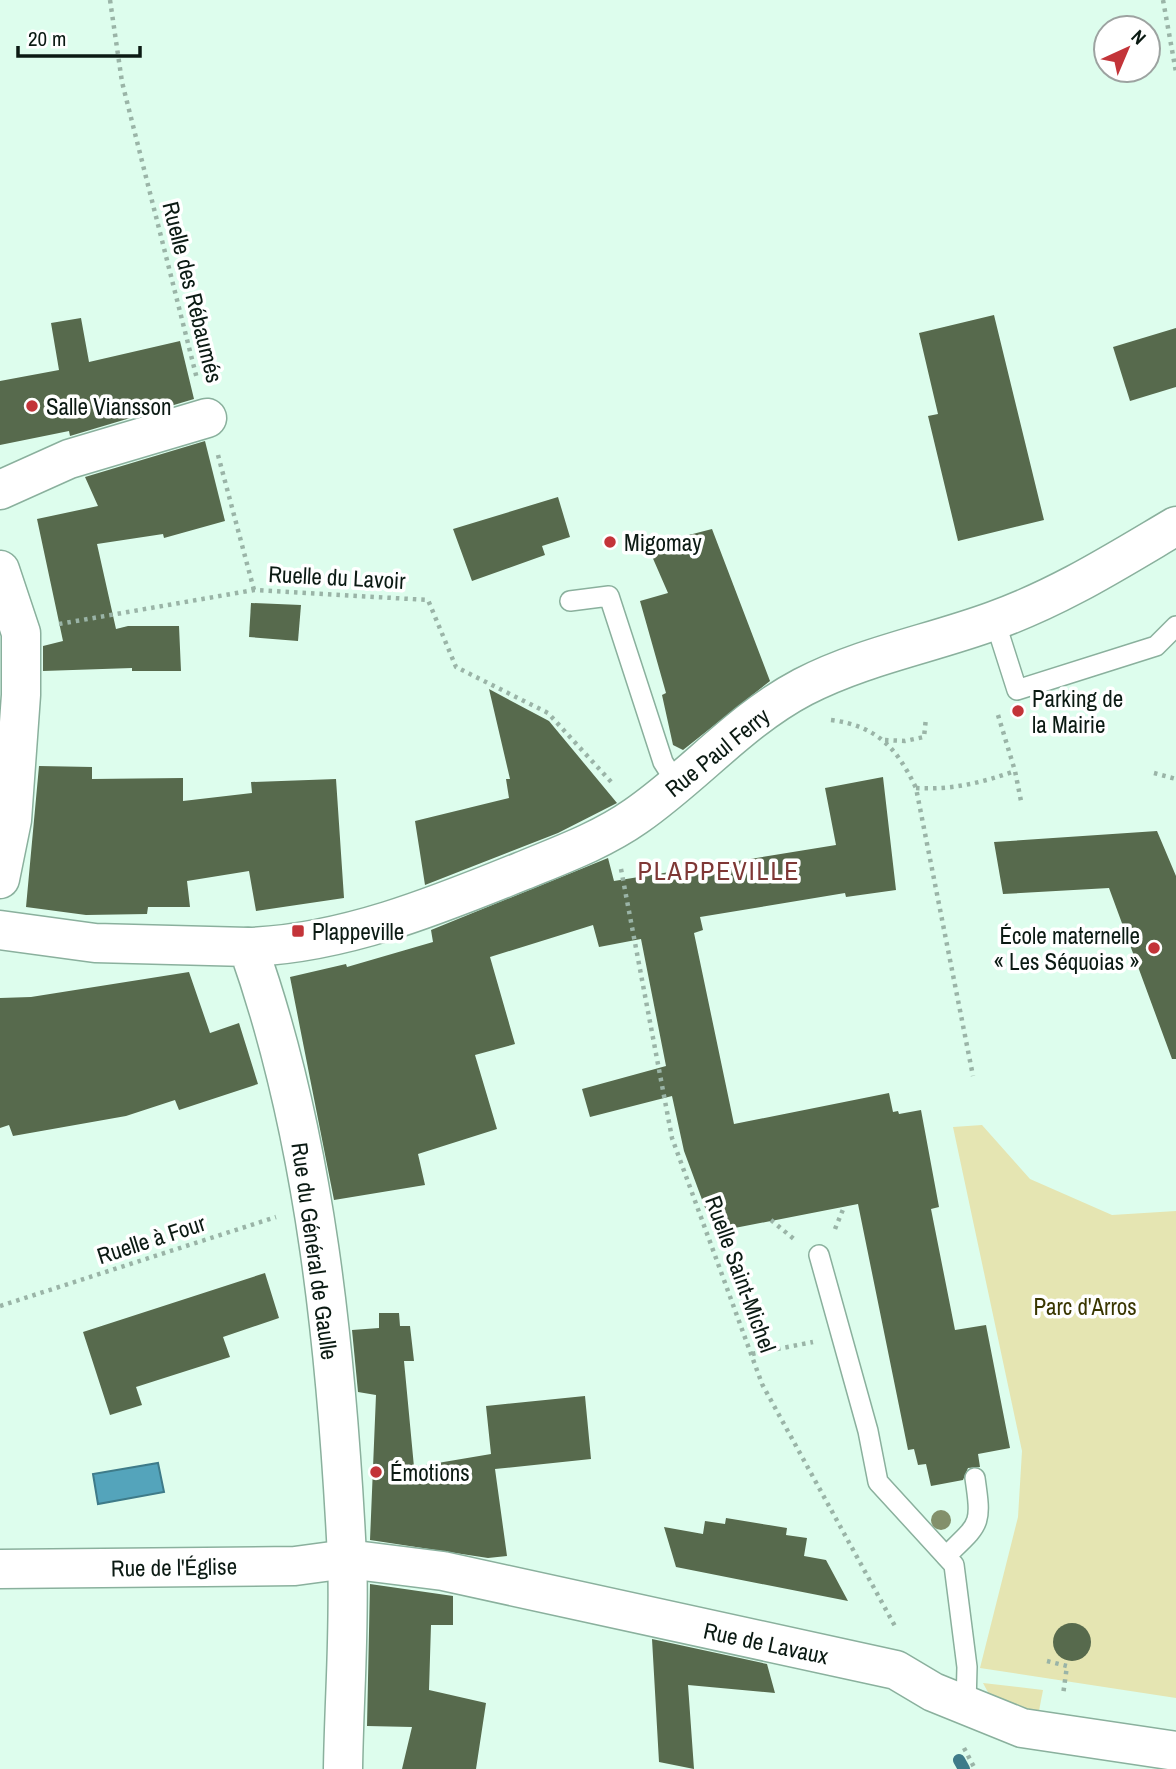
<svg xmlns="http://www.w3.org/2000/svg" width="1176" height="1769" font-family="'Archivo Narrow',sans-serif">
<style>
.green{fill:#e5e5b2}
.water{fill:#54a4bb;stroke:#3e7b89;stroke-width:2}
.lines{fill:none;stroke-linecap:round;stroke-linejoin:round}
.stream{stroke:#3e7b89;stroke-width:12}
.building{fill:#576a4d}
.service-casing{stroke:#8ab09d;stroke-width:22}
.minor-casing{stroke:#8ab09d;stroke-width:41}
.tertiary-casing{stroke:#8ab09d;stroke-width:41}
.path{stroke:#9ab4a7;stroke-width:4.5;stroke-dasharray:3.5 5;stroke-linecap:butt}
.service{stroke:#fff;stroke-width:19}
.minor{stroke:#fff;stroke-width:38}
.tertiary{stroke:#fff;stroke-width:38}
.tree{fill:#83906b}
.poi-dot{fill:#c33439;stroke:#fff;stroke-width:2.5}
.labels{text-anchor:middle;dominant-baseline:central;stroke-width:7;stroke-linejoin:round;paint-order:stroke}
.street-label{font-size:23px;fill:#0b1a13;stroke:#fff}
.poi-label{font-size:23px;fill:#0b1a13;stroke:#fff;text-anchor:start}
.park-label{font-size:23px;fill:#393601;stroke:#fff}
.quarter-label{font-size:26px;letter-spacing:2px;fill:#7f3735;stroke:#fff}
</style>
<rect width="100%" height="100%" fill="#ddfded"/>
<g class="green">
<path d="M982 1125 1030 1179 1112 1215 1176 1211V1698L980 1668 1018 1517 1022 1451 953 1127Z"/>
<path d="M983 1683 1043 1690 1038 1716 990 1696Z"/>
</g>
<path class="water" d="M158 1463 164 1492 98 1504 93 1474Z"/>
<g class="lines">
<path class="stream" d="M959 1760 964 1769"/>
</g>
<g class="building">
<path d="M994 315 1044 520 958 541 928 416 938 414 919 333Z"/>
<path d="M81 318 89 362 180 341 194 399 70 436 69 431 0 445V381L59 370 51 323Z"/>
<path d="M1176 328V387L1130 401 1113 347Z"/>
<path d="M205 441 225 521 164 538 163 534 97 544 116 629 128 626H179L181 671H132V668L43 671V646L63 641 37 519 98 506 85 477Z"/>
<path d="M558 497 570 537 542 546 545 555 472 581 453 529Z"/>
<path d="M712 529 770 681 683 750 673 745 662 695 666 693 640 601 668 593 651 554 661 550 658 543Z"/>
<path d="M251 603 301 605 298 641 249 637Z"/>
<path d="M489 689 549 721 617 803 558 833 425 885 415 821 509 798 506 779H510Z"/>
<path d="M39 766 92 767V779L183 778V801L252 793 251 782 336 779 344 898 256 911 249 871 187 881 190 907H148L147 914 86 915 26 907Z"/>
<path d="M883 777 896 890 846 897 845 893 700 917 703 930 694 933 734 1124 889 1093 893 1112 898 1111 899 1114 921 1110 939 1207 931 1209 955 1330 986 1325 1010 1448 978 1454 980 1467 968 1468 963 1480 931 1486 926 1464 918 1465 914 1449 908 1450 858 1204 714 1232 684 1151 672 1096 590 1117 582 1089 666 1066 641 939 599 947 593 925 490 957 515 1044 475 1055 497 1129 418 1154 425 1185 334 1200 290 977 346 964 347 967 433 942 431 930 608 858 614 881 836 845 825 788Z"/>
<path d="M1157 831 1176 876V1059H1172L1109 888 1003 894 994 842Z"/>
<path d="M189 972 210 1033 239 1023 258 1084 179 1110 175 1100 126 1116 13 1136 9 1125 0 1128V998L31 997Z"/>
<path d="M265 1273 279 1318 223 1337 230 1357 136 1387 142 1405 110 1415 83 1332Z"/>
<path d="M379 1313H399L400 1326H410L414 1361H404L414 1467 491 1454 486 1406 585 1396 591 1459 495 1469 507 1556 488 1558 370 1540 376 1395 358 1392 352 1330 379 1328Z"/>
<path d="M726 1518 787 1528 786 1535 807 1538 804 1556 826 1560 848 1601 676 1567 664 1527 703 1534 705 1521 725 1524Z"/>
<path d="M370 1584 453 1596V1625H431L429 1690 486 1703 476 1769H402L412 1727 367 1726Z"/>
<circle cx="1072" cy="1642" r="19"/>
<path d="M652 1639 767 1664 775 1693 688 1685 694 1769 659 1762Z"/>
</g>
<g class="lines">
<g class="service-casing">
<g id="service">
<path d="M570 601 609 596 663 762 677 784"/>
<path d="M995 621 1017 690 1156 646 1176 626"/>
<path d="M819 1255 868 1431 878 1482 954 1565 967 1667 966 1705"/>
<path d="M946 1556C980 1523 982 1526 975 1478"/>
</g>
</g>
<g class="minor-casing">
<g id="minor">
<path d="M0 490 69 459 207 418"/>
<path d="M0 570 21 633V695L12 820 0 879"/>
<path d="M248 947C342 944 436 906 522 871 561 855 602 840 636 816 694 776 740 720 803 687 863 656 930 644 993 621 1060 597 1115 562 1176 526"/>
<path d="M0 1569 295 1566 347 1559 443 1571 896 1670 933 1692 1022 1728 1176 1751"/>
</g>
</g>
<g class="tertiary-casing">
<path id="tertiary" d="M0 930 95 943 248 947C316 1138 337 1356 347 1557 350 1627 344 1699 343 1769"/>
</g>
<g class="path">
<path d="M110 0 122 82 197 379"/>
<path d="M1163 0 1176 72"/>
<path d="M218 455 254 590"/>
<path d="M59 624 254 590 428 600 456 667 548 713 614 785"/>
<path d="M998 715 1015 771"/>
<path d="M831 720C877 726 897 748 916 788L973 1076"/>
<path d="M885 740 905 741 924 737 926 718"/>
<path d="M1154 773 1176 779"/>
<path d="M916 788C952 790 981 783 1015 771L1021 801"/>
<path d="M621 869 672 1138 762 1384 896 1628"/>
<path d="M771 1220 795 1240"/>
<path d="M835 1229 844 1207"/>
<path d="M0 1306 276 1217"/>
<path d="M752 1354 813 1342"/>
<path d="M1047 1661 1067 1666 1063 1695"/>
<path d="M964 1748 975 1769"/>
</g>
<use href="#service" class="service"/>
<use href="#minor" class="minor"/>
<use href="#tertiary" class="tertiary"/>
</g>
<circle class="tree" cx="941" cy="1520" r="10"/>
<g class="poi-dot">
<circle cx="32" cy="406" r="7"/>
<circle cx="610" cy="542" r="7"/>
<circle cx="1018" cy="711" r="7"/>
<rect x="291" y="924" width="14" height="14" rx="3.5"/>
<circle cx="1154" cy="948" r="7"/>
<circle cx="376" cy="1472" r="7"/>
</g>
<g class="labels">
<g class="street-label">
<text transform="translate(193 292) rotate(76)">Ruelle des Rébaumés</text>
<text transform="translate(337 577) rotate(3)">Ruelle du Lavoir</text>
<text transform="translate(717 752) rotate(-39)">Rue Paul Ferry</text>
<text transform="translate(151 1239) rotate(-18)">Ruelle à Four</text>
<text transform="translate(315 1251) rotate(82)">Rue du Général de Gaulle</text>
<text transform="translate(741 1274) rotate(70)">Ruelle Saint-Michel</text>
<text transform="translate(174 1567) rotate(-1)">Rue de l'Église</text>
<text transform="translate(766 1643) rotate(12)">Rue de Lavaux</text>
</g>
<g class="poi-label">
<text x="46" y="406">Salle Viansson</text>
<text x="624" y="542">Migomay</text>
<text x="1032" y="698">Parking de<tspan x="1032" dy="26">la Mairie</tspan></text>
<text x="312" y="931">Plappeville</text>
<text x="1140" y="935" text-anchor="end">École maternelle<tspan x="1140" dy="26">« Les Séquoias »</tspan></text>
<text x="390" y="1472">Émotions</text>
</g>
<g class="park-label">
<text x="1085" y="1306">Parc d'Arros</text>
</g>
<g class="quarter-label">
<text x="719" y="870">PLAPPEVILLE</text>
</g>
</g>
<g transform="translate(1127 49) rotate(44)"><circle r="33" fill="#ffffff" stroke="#9da3a1" stroke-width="2"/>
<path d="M0-5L12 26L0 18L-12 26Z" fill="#c33439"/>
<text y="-10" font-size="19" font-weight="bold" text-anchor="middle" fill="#0b1a13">N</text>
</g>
<path d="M18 46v10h122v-10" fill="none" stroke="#0b1a13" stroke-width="3.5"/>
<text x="28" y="46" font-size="21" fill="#0b1a13" stroke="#ffffff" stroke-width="5" paint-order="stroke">20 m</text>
</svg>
